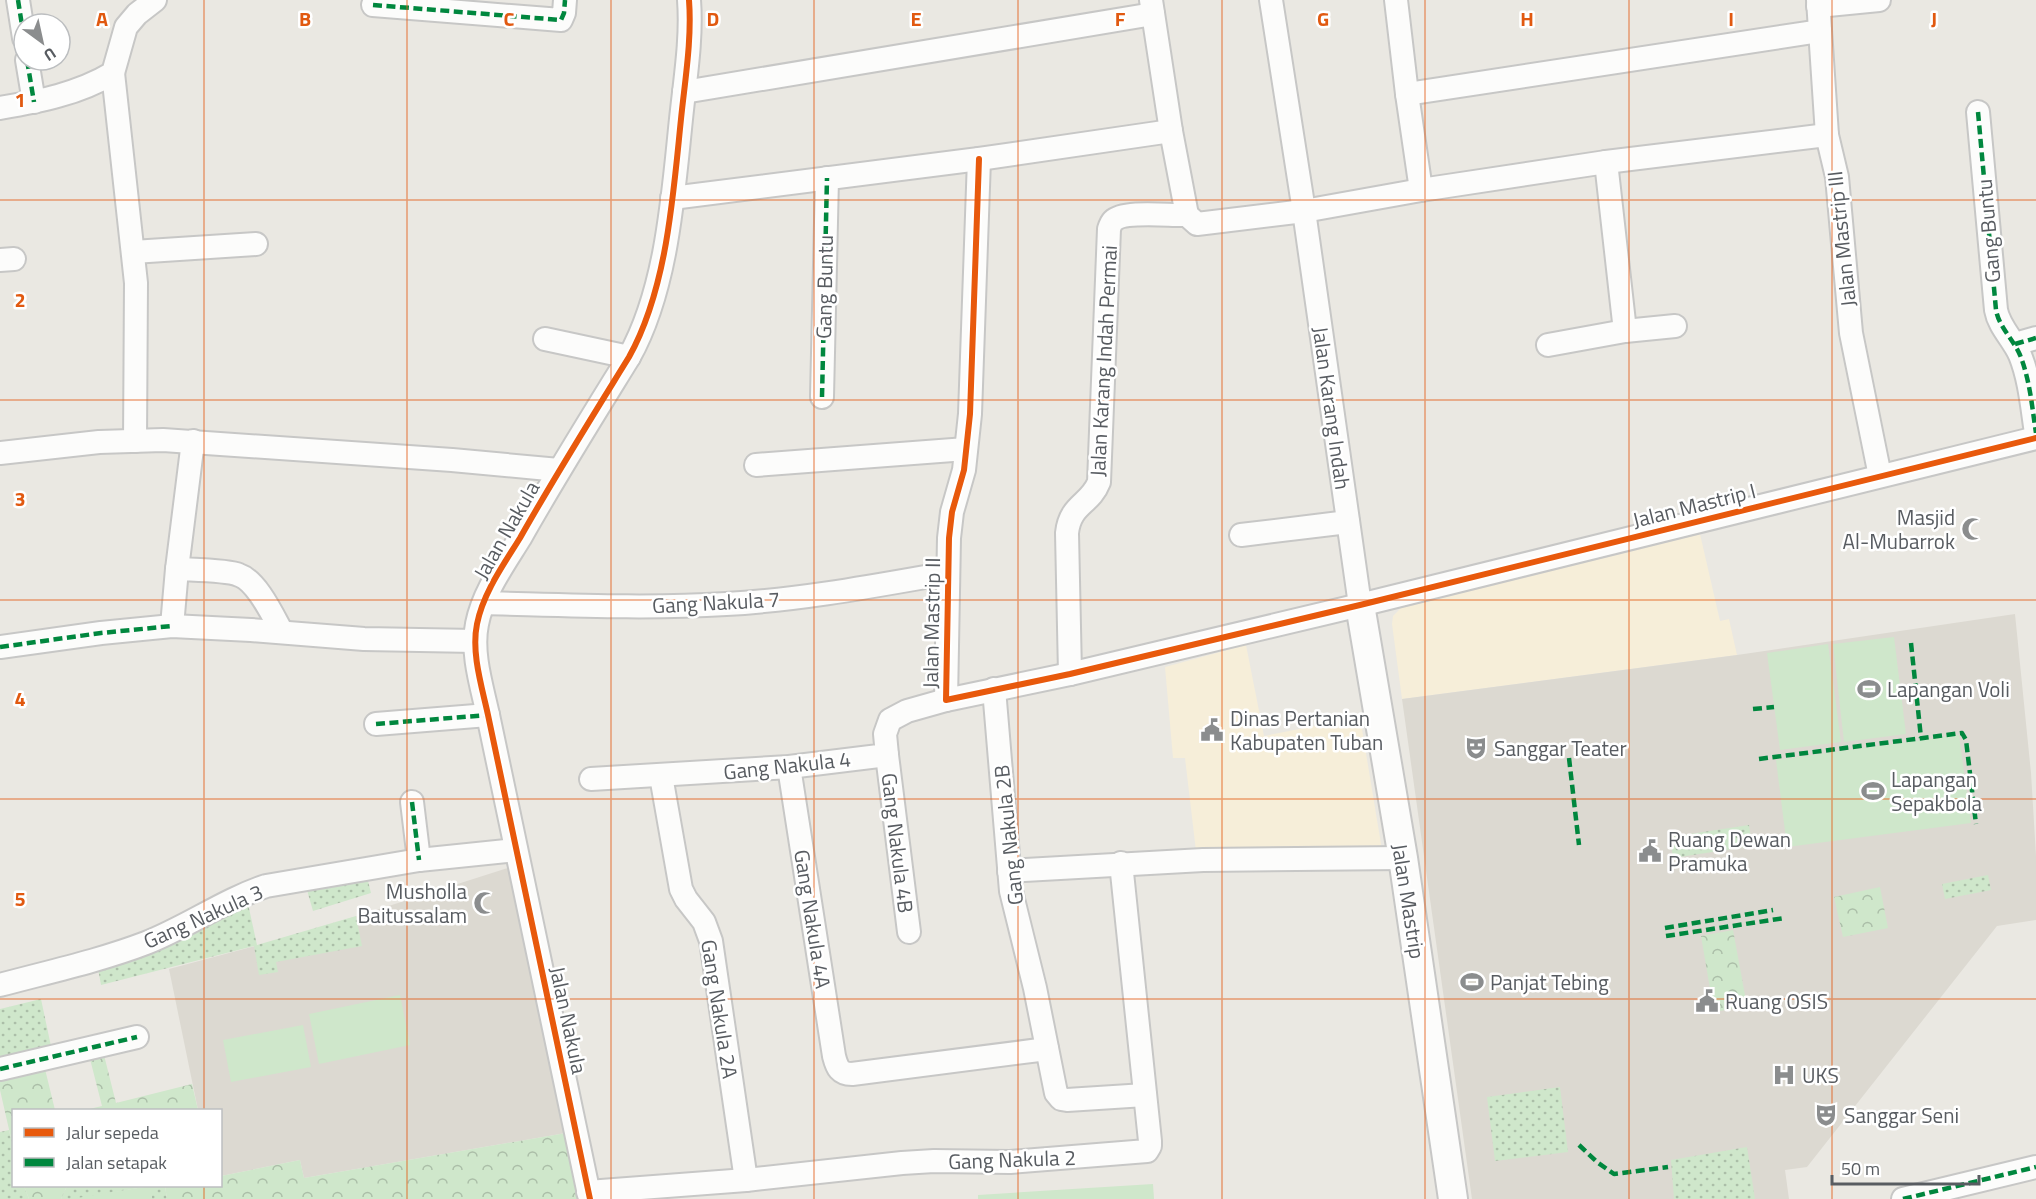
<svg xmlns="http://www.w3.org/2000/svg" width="2036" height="1199" font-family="'Titillium Web',sans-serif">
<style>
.commercial{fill:#f6eed9}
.education{fill:#dcd9d1}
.grass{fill:url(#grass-dots)}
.forest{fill:url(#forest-crowns)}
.garden{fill:#cfe7cb}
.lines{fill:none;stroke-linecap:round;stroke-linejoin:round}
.minor-casing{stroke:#c7c7c6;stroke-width:26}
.tertiary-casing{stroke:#c7c7c6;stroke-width:32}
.minor{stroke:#fcfcfb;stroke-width:22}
.tertiary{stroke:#fcfcfb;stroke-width:28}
.quiet{stroke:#00873e;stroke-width:4.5;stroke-dasharray:9 4.5;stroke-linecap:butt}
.cycleway-casing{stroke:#fff;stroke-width:10}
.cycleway{stroke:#e8590c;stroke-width:6}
.grid{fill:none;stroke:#e15910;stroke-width:1.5;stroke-opacity:0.55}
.labels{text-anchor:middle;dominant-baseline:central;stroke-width:5;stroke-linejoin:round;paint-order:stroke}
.street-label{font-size:21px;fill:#585c61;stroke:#fff}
.poi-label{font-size:21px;fill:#585c61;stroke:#fff;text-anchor:start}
.grid-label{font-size:20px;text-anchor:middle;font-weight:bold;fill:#e15910;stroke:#fff;stroke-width:5;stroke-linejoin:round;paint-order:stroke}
</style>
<defs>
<pattern id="grass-dots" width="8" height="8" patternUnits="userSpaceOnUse" patternTransform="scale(1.5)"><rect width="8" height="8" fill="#cfe7cb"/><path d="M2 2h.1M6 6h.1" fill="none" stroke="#abbea8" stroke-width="1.8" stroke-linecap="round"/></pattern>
<pattern id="forest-crowns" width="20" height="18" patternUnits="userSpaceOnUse" patternTransform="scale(1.5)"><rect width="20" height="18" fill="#cfe7cb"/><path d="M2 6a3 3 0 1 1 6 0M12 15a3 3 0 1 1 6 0" fill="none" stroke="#abbea8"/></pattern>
</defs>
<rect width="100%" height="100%" fill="#eae8e2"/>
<g class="commercial">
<path d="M1700 534 1720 621 1729 619 1737 655 1402 699 1392 624 1393 616 1401 608Z"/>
<path d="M1246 645 1264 736 1360 717 1382 850 1196 851 1185 758H1173L1165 667Z"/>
</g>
<g class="education">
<path d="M2015 614 2031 773 2036 856V920L1997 926 1807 1167 1785 1170 1789 1199H1472L1402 699 1737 655Z"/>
<path d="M511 867 566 1133 304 1178 300 1160 221 1176 220 1110H198L169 969 304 933Z"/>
</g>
<g class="grass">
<path d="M1749 825 1752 846 1673 858 1670 837Z"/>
<path d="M366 873 371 893 313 911 305 883Z"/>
<path d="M1988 875 1991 890 1945 899 1942 884Z"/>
<path d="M247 899 257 945 356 916 362 946 276 962 278 972 259 975 254 946 101 985 97 963Z"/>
<path d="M41 999 52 1051 0 1064V1009Z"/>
<path d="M1560 1087 1568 1152 1495 1161 1487 1097Z"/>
<path d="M9 1130 13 1147 14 1186H24L29 1199H0V1132Z"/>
<path d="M1747 1147 1755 1199H1674L1671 1160Z"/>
<path d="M67 1186H165L167 1199H152L149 1186 77 1199H61Z"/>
</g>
<g class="forest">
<path d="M1880 887 1888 928 1843 937 1834 897Z"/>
<path d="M1733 930 1747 1006 1714 1012 1701 936Z"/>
<path d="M103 1051 116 1103 192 1084 198 1110H85L102 1106 89 1055Z"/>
<path d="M44 1065 55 1110H14L13 1147 0 1090V1076Z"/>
<path d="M566 1133 580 1199H167L165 1186H220L221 1176 300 1160 304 1178Z"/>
<path d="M24 1186H67L61 1199H29Z"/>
</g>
<g class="garden">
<path d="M1894 637 1906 734 1844 742 1833 644Z"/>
<path d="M1828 644 1841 742 1780 750 1767 653Z"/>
<path d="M1959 735 1971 823 1787 847 1776 760Z"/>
<path d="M400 995 410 1045 319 1064 309 1014Z"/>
<path d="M303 1025 311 1067 231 1082 223 1040Z"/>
<path d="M1153 1184 1154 1199H978V1195Z"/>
<path d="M150 1186 152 1199H77V1198Z"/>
</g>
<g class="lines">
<g class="minor-casing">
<g id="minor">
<path d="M18 0 24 38"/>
<path d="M1151 0 1171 131 1187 215 1197 224 1304 211 1421 190 1606 162 1827 135"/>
<path d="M1271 0 1304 211 1360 605"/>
<path d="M1396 0 1407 94 1421 190"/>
<path d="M1818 0 1827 135 1837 177 1851 333 1880 476"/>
<path d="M373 5 561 20 564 13 565 0"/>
<path d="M1818 6 1879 0"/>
<path d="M27 60 34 102"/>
<path d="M113 73 136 283 135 441"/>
<path d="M684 92 1153 14"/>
<path d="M1407 94 1820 31"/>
<path d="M0 108C40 101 78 94 113 73L126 27 137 14 155 0"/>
<path d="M1978 112 1996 310C1999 327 2013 339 2020 355 2030 380 2032 407 2036 433"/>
<path d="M979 159 970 414 964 470 952 512 949 538 946 700 1070 674 1360 605 2036 438"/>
<path d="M1606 162 1625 331"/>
<path d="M672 198 979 159 1171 131"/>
<path d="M133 252 256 244"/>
<path d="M0 260 14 259"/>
<path d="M545 339 629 357"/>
<path d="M2015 344 2036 338"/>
<path d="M1548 345 1625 331 1675 326"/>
<path d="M822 397 827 178"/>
<path d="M193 441 177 569C192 570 227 570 239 575 257 581 273 616 282 632"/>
<path d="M0 453 99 442 163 440 452 460 559 470"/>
<path d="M756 465 966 449"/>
<path d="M1241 535 1348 522"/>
<path d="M484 603C564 605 645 609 726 604 800 600 874 586 948 573"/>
<path d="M172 626 177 569"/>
<path d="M0 647 101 633 172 626 251 630 364 639 475 641"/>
<path d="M1070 674 1067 533C1070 504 1090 505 1099 482L1109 229C1110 226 1111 223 1113 221 1124 210 1171 216 1187 215"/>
<path d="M994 689 1011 891 1035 988 1056 1093 1061 1099 1067 1100 1145 1095"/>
<path d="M376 724 488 715"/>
<path d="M887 755 909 932"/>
<path d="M789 767 834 1056C837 1068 840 1074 852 1074L1047 1049"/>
<path d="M661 776 681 889 686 899 704 922 711 941 746 1180"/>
<path d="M591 779 789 767 887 755 885 734 890 720 907 711 946 700"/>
<path d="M412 802 419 860"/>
<path d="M1009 871 1203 860 1403 858"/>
<path d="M0 985C48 972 99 961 146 943 187 927 224 900 266 886L419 860 516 850"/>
<path d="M0 1069 137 1037"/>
<path d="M588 1192 746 1180 902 1163 934 1161 1010 1162 1147 1151 1150 1146V1141L1121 863"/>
<path d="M590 1199 488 715C482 687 471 653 477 624 483 593 504 564 520 538 555 476 592 417 629 357 667 289 673 196 681 119 685 80 692 39 689 0"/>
<path d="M1903 1199 2036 1167"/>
</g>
</g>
<g class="tertiary-casing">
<path id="tertiary" d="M1360 605 1403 858 1453 1199"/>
</g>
<use href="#minor" class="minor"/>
<use href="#tertiary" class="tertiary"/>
<g class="quiet">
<path d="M18 0 24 38"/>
<path d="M373 5 561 20 564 13 565 0"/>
<path d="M27 60 34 102"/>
<path d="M1978 112 1996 310C1999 327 2013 339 2020 355 2030 380 2032 407 2036 433"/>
<path d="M2015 344 2036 338"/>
<path d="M822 397 827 178"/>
<path d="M1911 643 1921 738"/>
<path d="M0 647 101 633 172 626"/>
<path d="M1753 709 1774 707"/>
<path d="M376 724 488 715"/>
<path d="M1569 758 1579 845"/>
<path d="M1759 759 1962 733 1966 740 1976 824"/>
<path d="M412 802 419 860"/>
<path d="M1665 928 1773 910"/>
<path d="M1666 936 1785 918"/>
<path d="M0 1069 137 1037"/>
<path d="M1579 1145 1597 1162 1614 1174 1668 1167"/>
<path d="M1903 1199 2036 1167"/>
</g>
<g class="cycleway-casing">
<g id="cycleway">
<path d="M979 159 970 414 964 470 952 512 949 538 946 700 1070 674 1360 605 2036 438"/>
<path d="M590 1199 488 715C482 687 471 653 477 624 483 593 504 564 520 538 555 476 592 417 629 357 667 289 673 196 681 119 685 80 692 39 689 0"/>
</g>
</g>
<use href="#cycleway" class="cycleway"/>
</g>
<path class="grid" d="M204 0V1110M407 0V1199M611 0V1199M814 0V1199M1018 0V1199M1222 0V1199M1425 0V1199M1629 0V1199M1832 0V1199M0 200H2036M0 400H2036M0 600H2036M0 799H2036M0 999H2036M204 1186V1199"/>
<defs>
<g id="mosque-bare" transform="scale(1.8)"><path d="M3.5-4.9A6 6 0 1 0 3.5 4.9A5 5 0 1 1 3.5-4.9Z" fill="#8b8d8e" stroke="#fff" stroke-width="2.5" paint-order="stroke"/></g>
<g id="stadium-bare" transform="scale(1.8)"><path d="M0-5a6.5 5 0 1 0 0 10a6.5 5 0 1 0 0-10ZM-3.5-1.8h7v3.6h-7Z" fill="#8b8d8e" stroke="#fff" stroke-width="2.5" paint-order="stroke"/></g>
<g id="civic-bare" transform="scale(1.8)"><path d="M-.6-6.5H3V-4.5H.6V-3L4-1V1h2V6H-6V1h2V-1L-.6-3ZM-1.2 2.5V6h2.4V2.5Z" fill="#8b8d8e" stroke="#fff" stroke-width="2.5" paint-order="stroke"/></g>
<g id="theatre-bare" transform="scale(1.8)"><path d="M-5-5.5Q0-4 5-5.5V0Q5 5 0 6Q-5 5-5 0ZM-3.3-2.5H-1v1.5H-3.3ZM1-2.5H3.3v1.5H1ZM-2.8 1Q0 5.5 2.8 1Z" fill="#8b8d8e" stroke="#fff" stroke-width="2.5" paint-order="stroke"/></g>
<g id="hospital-bare" transform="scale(1.8)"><path d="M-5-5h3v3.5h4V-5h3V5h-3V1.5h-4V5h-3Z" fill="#8b8d8e" stroke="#fff" stroke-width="2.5" paint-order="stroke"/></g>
</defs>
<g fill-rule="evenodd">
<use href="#mosque-bare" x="1973" y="529"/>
<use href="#stadium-bare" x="1869" y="689"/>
<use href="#civic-bare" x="1212" y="730"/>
<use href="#theatre-bare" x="1476" y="748"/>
<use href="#stadium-bare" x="1873" y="791"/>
<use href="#civic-bare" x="1650" y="851"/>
<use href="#mosque-bare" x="485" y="903"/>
<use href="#stadium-bare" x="1472" y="982"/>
<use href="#civic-bare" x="1707" y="1001"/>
<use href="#hospital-bare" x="1784" y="1075"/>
<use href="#theatre-bare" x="1826" y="1115"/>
</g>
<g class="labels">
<g class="street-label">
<text transform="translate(1988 231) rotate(-95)">Gang Buntu</text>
<text transform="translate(1841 239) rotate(-96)">Jalan Mastrip III</text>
<text transform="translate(824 287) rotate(-89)">Gang Buntu</text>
<text transform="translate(1103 361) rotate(-87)">Jalan Karang Indah Permai</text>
<text transform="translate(1332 408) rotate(82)">Jalan Karang Indah</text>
<text transform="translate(1694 505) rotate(-14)">Jalan Mastrip I</text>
<text transform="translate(506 530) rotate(-60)">Jalan Nakula</text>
<text transform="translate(716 602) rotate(-3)">Gang Nakula 7</text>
<text transform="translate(931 623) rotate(-89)">Jalan Mastrip II</text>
<text transform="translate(787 765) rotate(-6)">Gang Nakula 4</text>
<text transform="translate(1008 835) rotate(-96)">Gang Nakula 2B</text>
<text transform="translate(898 843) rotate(83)">Gang Nakula 4B</text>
<text transform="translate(1409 901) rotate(81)">Jalan Mastrip</text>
<text transform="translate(203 916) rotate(-24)">Gang Nakula 3</text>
<text transform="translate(813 919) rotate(81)">Gang Nakula 4A</text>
<text transform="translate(720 1009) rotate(81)">Gang Nakula 2A</text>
<text transform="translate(569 1020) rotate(78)">Jalan Nakula</text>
<text transform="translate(1012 1159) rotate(-2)">Gang Nakula 2</text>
</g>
<g class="poi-label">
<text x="1955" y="517" text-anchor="end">Masjid<tspan x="1955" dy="24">Al-Mubarrok</tspan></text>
<text x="1887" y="689">Lapangan Voli</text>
<text x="1230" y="718">Dinas Pertanian<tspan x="1230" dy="24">Kabupaten Tuban</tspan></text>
<text x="1494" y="748">Sanggar Teater</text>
<text x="1891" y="779">Lapangan<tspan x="1891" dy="24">Sepakbola</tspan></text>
<text x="1668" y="839">Ruang Dewan<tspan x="1668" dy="24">Pramuka</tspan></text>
<text x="467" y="891" text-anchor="end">Musholla<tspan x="467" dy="24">Baitussalam</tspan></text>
<text x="1490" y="982">Panjat Tebing</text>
<text x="1725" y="1001">Ruang OSIS</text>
<text x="1802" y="1075">UKS</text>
<text x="1844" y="1115">Sanggar Seni</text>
</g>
</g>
<g class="grid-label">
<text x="102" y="26">A</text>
<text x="305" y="26">B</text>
<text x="509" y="26">C</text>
<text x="713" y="26">D</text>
<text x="916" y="26">E</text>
<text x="1120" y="26">F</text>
<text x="1323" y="26">G</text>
<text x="1527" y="26">H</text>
<text x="1731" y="26">I</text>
<text x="1934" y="26">J</text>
<text x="20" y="107">1</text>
<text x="20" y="307">2</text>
<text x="20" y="506">3</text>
<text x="20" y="706">4</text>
<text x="20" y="906">5</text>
</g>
<rect x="12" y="1109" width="210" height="78" fill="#ffffff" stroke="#bcbec0" stroke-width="1.5"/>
<rect x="24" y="1128" width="30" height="9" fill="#e8590c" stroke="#bcbec0" stroke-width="1.5"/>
<text x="66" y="1139" font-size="18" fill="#585c61">Jalur sepeda</text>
<rect x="24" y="1158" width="30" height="9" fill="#00873e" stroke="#bcbec0" stroke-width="1.5"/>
<text x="66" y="1169" font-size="18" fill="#585c61">Jalan setapak</text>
<g transform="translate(42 42) rotate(147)"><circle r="28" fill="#ffffff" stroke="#bcbec0" stroke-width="1.5"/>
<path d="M0-4.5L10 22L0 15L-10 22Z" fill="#8b8d8e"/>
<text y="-9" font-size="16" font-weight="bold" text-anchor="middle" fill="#585c61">U</text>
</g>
<path d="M1832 1175v9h147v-9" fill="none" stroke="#585c61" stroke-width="3"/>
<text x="1841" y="1175" font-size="18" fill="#585c61" stroke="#ffffff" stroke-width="4.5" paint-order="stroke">50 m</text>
</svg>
